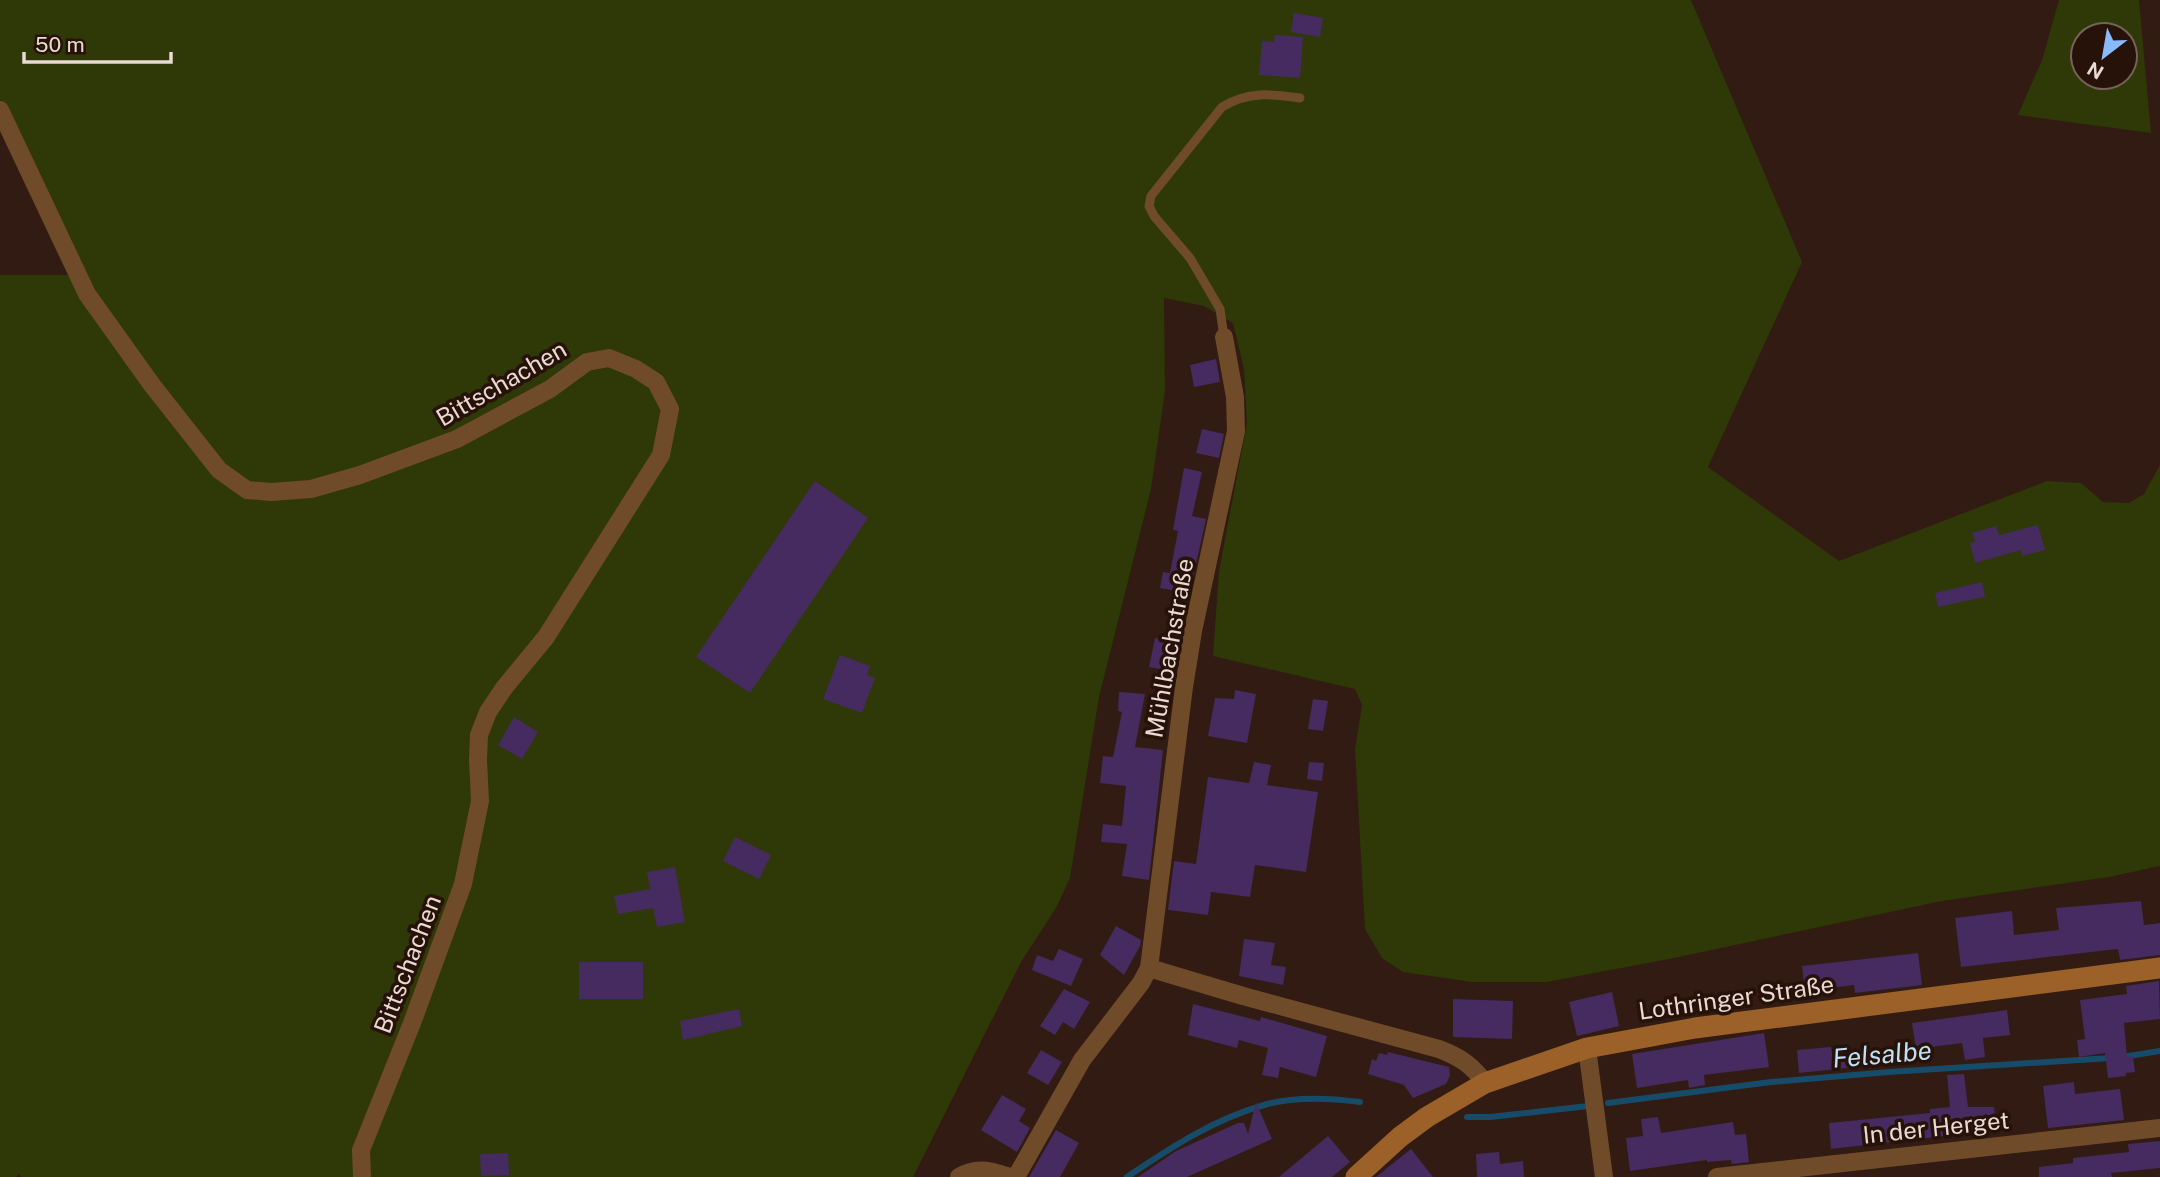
<svg xmlns="http://www.w3.org/2000/svg" width="2160" height="1177" font-family="'Public Sans',sans-serif">
<style>
.green{fill:#2f3807;fill-rule:evenodd}
.lines{fill:none;stroke-linecap:round;stroke-linejoin:round}
.stream{stroke:#164c69;stroke-width:6}
.building{fill:#452b60}
.lane{stroke:#6f4b2a;stroke-width:9}
.street{stroke:#6f4b2a;stroke-width:18}
.secondary{stroke:#9b6129;stroke-width:21}
.labels{text-anchor:middle;dominant-baseline:central;stroke-width:7;stroke-linejoin:round;paint-order:stroke}
.street-label{font-size:24px;fill:#e9dad3;stroke:#271209}
.water-label{font-size:26px;font-style:italic;fill:#bee1f8;stroke:#271209}
</style>
<rect width="100%" height="100%" fill="#311b12"/>
<g class="green">
<path d="M0 0H1691L1802 262 1708 467 1839 561 2047 481 2081 483 2103 502 2129 503 2144 494 2160 465V866L2109 877 1942 901 1669 959 1547 982H1472L1403 972 1382 958 1365 929 1355 749 1362 705 1355 689 1213 656 1219 571 1247 423 1244 369 1233 323 1204 306 1164 298 1165 391 1151 489 1099 697 1070 878 1056 908 1021 962 913 1177H21L19 1174 16 1177H0V275H76L0 110Z"/>
<path d="M2059 0H2139L2151 133 2018 115 2042 60ZM2083 35H2125V77H2083Z"/>
</g>
<g class="lines">
<g class="stream">
<path d="M2122 1057 2160 1051"/>
<path d="M1608 1103 1771 1082 1889 1072 2111 1058"/>
<path d="M1467 1117H1490L1588 1106"/>
<path d="M1127 1177C1170 1148 1214 1119 1264 1105 1294 1096 1330 1098 1360 1102"/>
</g>
</g>
<g class="building">
<path d="M1294 13 1323 18 1320 37 1291 32Z"/>
<path d="M1275 35 1303 37 1300 78 1259 75 1262 41 1274 42Z"/>
<path d="M1216 359 1220 382 1194 387 1190 365Z"/>
<path d="M1202 429 1224 434 1219 458 1196 453Z"/>
<path d="M1184 468 1202 472 1192 516 1206 519 1192 582 1185 580 1182 592 1160 588 1163 572 1170 573 1178 531 1173 530Z"/>
<path d="M815 481 868 518 750 693 696 657Z"/>
<path d="M2038 525 2045 550 2022 556 2021 550 1975 563 1970 543 1975 542 1972 533 1996 526 1999 535Z"/>
<path d="M1982 582 1985 597 1938 607 1935 593Z"/>
<path d="M1155 638 1180 643 1174 672 1149 667Z"/>
<path d="M840 655 870 666 867 675 875 678 862 713 823 699Z"/>
<path d="M1235 690 1256 694 1247 743 1208 736 1215 698 1234 699Z"/>
<path d="M1119 692 1145 694 1135 747 1163 750 1149 880 1122 876 1127 844 1101 842 1103 824 1122 826 1126 786 1100 783 1103 756 1113 757 1122 712 1118 711Z"/>
<path d="M1313 699 1328 701 1323 731 1308 729Z"/>
<path d="M514 717 538 732 522 759 498 745Z"/>
<path d="M1254 762 1271 765 1267 785 1318 792 1306 872 1255 865 1250 897 1211 892 1208 915 1168 910 1174 861 1196 864 1208 777 1249 783Z"/>
<path d="M1309 762 1324 763 1322 781 1307 779Z"/>
<path d="M735 837 771 855 759 879 723 861Z"/>
<path d="M675 867 685 922 657 927 653 908 618 914 614 896 650 889 647 872Z"/>
<path d="M2141 901 2144 925 2160 923V955L2120 960 2118 949 1961 967 1955 918 2012 911 2014 935 2059 930 2056 908Z"/>
<path d="M1116 926 1141 940 1140 946 1124 975 1100 955Z"/>
<path d="M1244 939 1275 943 1271 965 1286 967 1283 985 1239 976Z"/>
<path d="M1059 949 1083 959 1071 986 1032 970 1037 955 1053 961Z"/>
<path d="M1918 953 1922 985 1855 993 1854 985 1805 991 1802 966Z"/>
<rect x="579" y="962" width="64" height="37"/>
<path d="M2159 981 2160 1019 2124 1023 2127 1057 2133 1056 2135 1072 2126 1073V1076L2108 1078 2105 1053 2079 1057 2077 1040 2085 1039 2080 1000 2127 994 2126 986Z"/>
<path d="M1064 989 1090 1002 1074 1029 1063 1022 1055 1035 1040 1026Z"/>
<path d="M1612 992 1619 1026 1577 1036 1569 1002Z"/>
<path d="M1453 999 1513 1001 1512 1039 1453 1037Z"/>
<path d="M1193 1004 1260 1021 1261 1017 1327 1036 1316 1077 1280 1067 1278 1078 1262 1075 1268 1048 1239 1040 1237 1048 1188 1035Z"/>
<path d="M739 1009 742 1026 683 1040 680 1021Z"/>
<path d="M2007 1010 2010 1035 1983 1038 1985 1057 1965 1060 1962 1043 1916 1049 1912 1023Z"/>
<path d="M1764 1033 1769 1067 1704 1075 1705 1085 1689 1088 1688 1080 1637 1088 1632 1054Z"/>
<path d="M1831 1047 1832 1053 1853 1051 1855 1067 1799 1073 1797 1050Z"/>
<path d="M1041 1050 1062 1062 1048 1085 1027 1073Z"/>
<path d="M1388 1052 1449 1067 1450 1076 1446 1084 1413 1098 1404 1085 1368 1074 1372 1059 1376 1061 1379 1053 1387 1055Z"/>
<path d="M1964 1074 1968 1107H1994L1997 1130 1831 1149 1829 1123 1930 1113V1109L1950 1107 1947 1075Z"/>
<path d="M2074 1082 2075 1094 2120 1089 2124 1120 2048 1128 2043 1086Z"/>
<path d="M1002 1095 1026 1109 1019 1121 1030 1128 1017 1152 981 1130Z"/>
<path d="M1256 1102 1272 1139 1187 1177H1138L1176 1151 1238 1123H1244L1248 1134Z"/>
<path d="M1658 1117 1661 1133 1733 1122 1735 1135 1746 1134 1749 1162 1732 1164 1731 1160 1707 1162V1160L1630 1171 1626 1138 1643 1136 1641 1119Z"/>
<path d="M1056 1130 1079 1143 1060 1177H1029Z"/>
<path d="M1328 1136 1350 1162 1332 1177H1279Z"/>
<path d="M2160 1141V1168L2111 1173 2112 1177H2039V1167L2073 1163V1158L2129 1152 2128 1144Z"/>
<path d="M1411 1149 1433 1177H1376Z"/>
<path d="M1499 1152 1500 1164 1523 1161 1524 1177H1477L1476 1154Z"/>
<path d="M508 1153 509 1175 481 1176 480 1154Z"/>
</g>
<g class="lines">
<path class="lane" d="M1224 337 1220 309 1190 258 1154 216 1149 206 1151 196 1222 107C1248 91 1271 94 1300 98"/>
<g class="street">
<path d="M0 110 87 294 152 385 219 470 247 490 271 492 311 489 360 475 457 439 550 389 587 362 609 358 636 369 656 382 670 409 661 455 546 637 504 688 488 712 479 735 478 760 480 801 463 884 412 1023 361 1150 362 1177"/>
<path d="M1149 968 1243 996 1439 1049C1460 1057 1472 1065 1485 1083"/>
<path d="M1587 1048 1604 1177"/>
<path d="M959 1177C977 1166 991 1171 1010 1177"/>
<path d="M1016 1177 1082 1060 1141 983 1149 968 1184 687 1193 631 1236 431 1235 397 1224 337"/>
<path d="M1717 1177 2160 1128"/>
</g>
<path class="secondary" d="M1356 1177 1400 1137 1427 1117 1485 1083 1587 1048 1695 1028 2160 968"/>
</g>
<g class="labels">
<g class="street-label">
<text transform="translate(501 383) rotate(-30)">Bittschachen</text>
<text transform="translate(1169 648) rotate(-80)">Mühlbachstraße</text>
<text transform="translate(407 964) rotate(-69)">Bittschachen</text>
<text transform="translate(1736 997) rotate(-8)">Lothringer Straße</text>
<text transform="translate(1936 1127) rotate(-6)">In der Herget</text>
</g>
<g class="water-label">
<text transform="translate(1882 1054) rotate(-5)">Felsalbe</text>
</g>
</g>
<g transform="translate(2104 56) rotate(211)"><circle r="33" fill="#271209" stroke="#75625a" stroke-width="2"/>
<path d="M0-5L12 26L0 18L-12 26Z" fill="#89bafc"/>
<text y="-10" font-size="19" font-weight="bold" text-anchor="middle" fill="#e9dad3">N</text>
</g>
<path d="M24 52v10h147v-10" fill="none" stroke="#e9dad3" stroke-width="3.5"/>
<text x="35" y="52" font-size="21" fill="#e9dad3" stroke="#271209" stroke-width="5" paint-order="stroke">50 m</text>
</svg>
